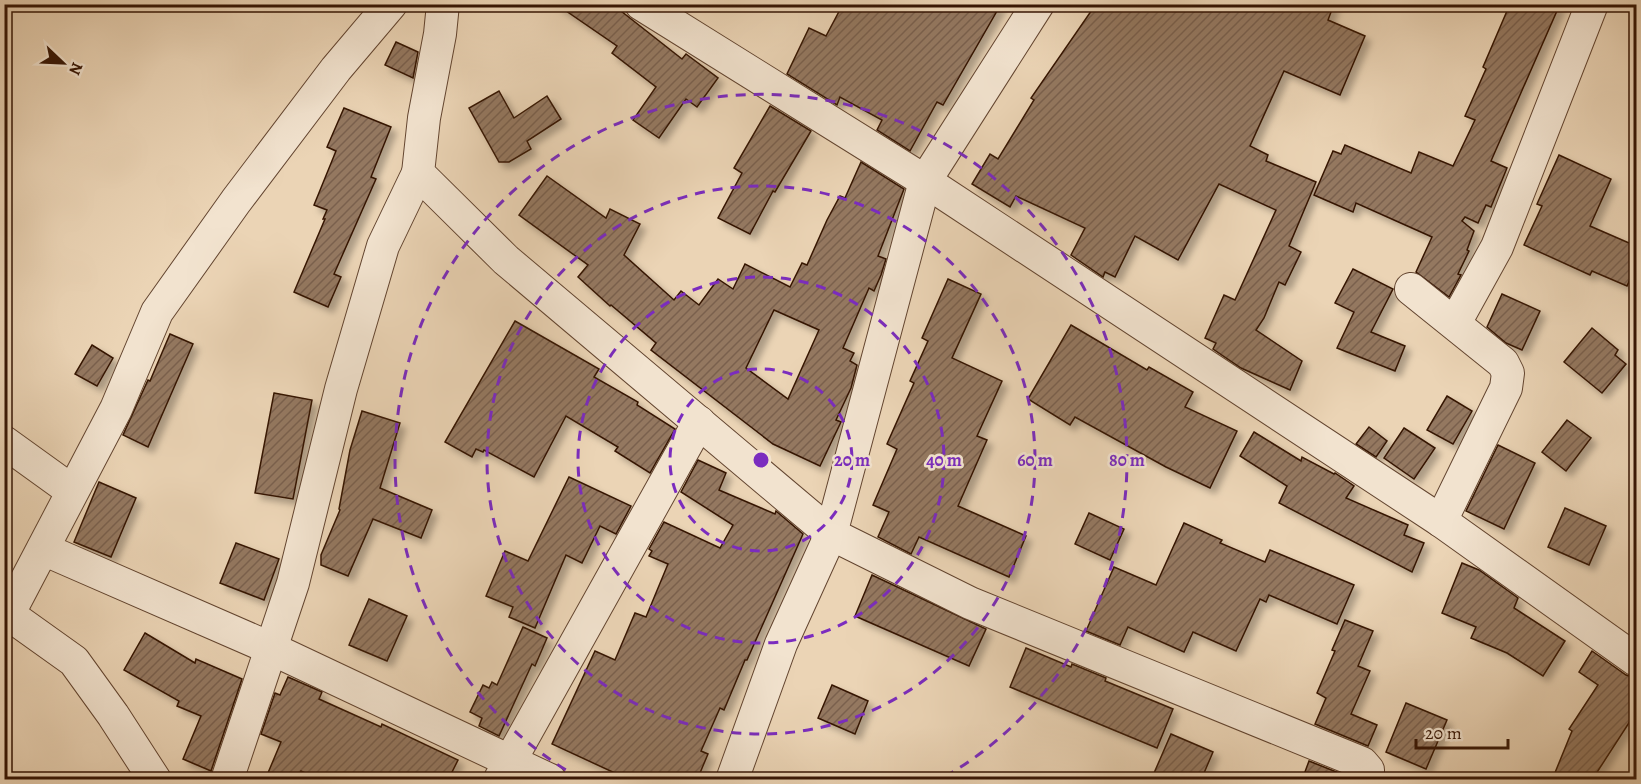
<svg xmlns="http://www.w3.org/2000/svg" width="1641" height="784" font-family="Alegreya,serif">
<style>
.building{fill:url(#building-hatch);stroke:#361504;stroke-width:1.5;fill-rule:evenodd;filter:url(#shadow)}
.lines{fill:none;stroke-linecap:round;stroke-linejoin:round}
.minor-casing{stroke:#634530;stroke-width:34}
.minor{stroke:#f2e3cf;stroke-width:32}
.ring{fill:none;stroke:#7b2cbf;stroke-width:3;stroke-dasharray:10 8}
.centre{fill:#7b2cbf;stroke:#f2e3cf;stroke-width:3}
.ring-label{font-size:18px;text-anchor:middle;font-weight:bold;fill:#7b2cbf;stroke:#f2e3cf;stroke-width:5;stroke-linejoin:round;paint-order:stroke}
</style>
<defs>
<pattern id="building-hatch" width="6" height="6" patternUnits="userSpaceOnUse" patternTransform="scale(1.5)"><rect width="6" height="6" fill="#947860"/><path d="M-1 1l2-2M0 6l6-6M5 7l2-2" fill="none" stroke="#7a614d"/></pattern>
<filter id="shadow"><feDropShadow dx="5.5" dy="5.5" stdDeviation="3" flood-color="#0004"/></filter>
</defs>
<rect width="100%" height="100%" fill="#ebd4b5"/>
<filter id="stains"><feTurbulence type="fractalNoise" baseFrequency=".00333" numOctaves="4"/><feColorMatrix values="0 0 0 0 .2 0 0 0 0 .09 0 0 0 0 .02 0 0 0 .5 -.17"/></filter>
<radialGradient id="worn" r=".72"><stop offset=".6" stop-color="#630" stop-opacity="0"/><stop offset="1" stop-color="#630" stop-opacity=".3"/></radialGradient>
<g class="building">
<path d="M556 4H612L682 59 686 54 718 78 697 107 686 99 659 138 633 120 656 87 612 53 617 46Z"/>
<path d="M843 4H1001L943 105 937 102 910 151 877 130 882 120 840 97 837 105 787 74 809 28 826 36Z"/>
<path d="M1096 4H1334L1328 20 1365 36 1340 95 1284 71 1250 146 1268 155 1266 161 1316 182 1289 246 1301 252 1285 285 1279 282 1264 318 1256 330 1302 361 1290 390 1241 368 1213 349 1216 343 1205 338 1224 295 1235 300 1276 210 1219 184 1178 260 1135 236 1115 277 1105 272 1103 277 1071 255 1085 228 1016 196 1010 207 972 184 990 154 998 159 1034 100 1031 98Z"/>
<path d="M1510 4H1560L1491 161 1507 168 1491 207 1486 205 1478 223 1465 217 1462 221 1474 231 1467 250 1469 251 1458 274 1461 275 1449 297 1416 272 1432 237 1356 203 1353 212 1314 195 1333 151 1341 154 1345 145 1411 173 1419 152 1453 166 1475 120 1465 116 1486 69 1483 67Z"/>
<path d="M396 42 418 52 413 78 385 65Z"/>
<path d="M499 91 514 118 547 96 561 119 527 141 531 149 509 162H499L469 108Z"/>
<path d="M770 106 811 131 775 192 773 191 750 234 718 218 742 173 734 168Z"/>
<path d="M344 108 391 127 371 177 376 179 334 274 341 277 328 307 294 292 325 219H323L327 210 314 205 336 151 327 147Z"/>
<path d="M1559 155 1611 179 1590 226 1636 246V266L1627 286 1592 271 1590 275 1524 245 1542 206 1537 204Z"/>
<path d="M861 162 904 189 878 256 886 259 881 275 874 291 869 288 843 348 854 353 850 361 857 365 851 388 836 420 841 422 820 466 773 444 651 350 656 343 611 305 610 306 578 277 588 265 519 215 547 176 606 218 610 209 640 224 624 255 674 300 681 291 699 305 718 279 733 289 745 264 790 287 802 263 807 265 827 220 840 196 845 198ZM774 310 819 330 788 399 746 368Z"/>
<path d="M1353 269 1393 289 1371 332 1405 346 1395 371 1337 348 1354 312 1335 303Z"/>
<path d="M948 279 981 294 952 358 1002 381 977 436 987 440 958 506 1026 536 1009 577 919 537 911 554 878 537 889 512 873 505 897 449 887 444 914 383 910 381 928 341 922 338Z"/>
<path d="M1502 294 1540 311 1522 350 1506 343 1487 327Z"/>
<path d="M515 321 599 369 594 377 638 402 637 405 675 429 650 473 615 451 618 447 566 416 534 477 484 450 483 452 476 449 472 457 445 442Z"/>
<path d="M1071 325 1147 370 1149 367 1193 392 1185 407 1237 431 1210 488 1166 467 1075 417 1070 425 1028 399Z"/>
<path d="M1592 328 1618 350 1615 355 1626 364 1602 393 1564 362Z"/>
<path d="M170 334 193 344 148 447 123 435 148 380 150 381Z"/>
<path d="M92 345 113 358 97 386 75 374Z"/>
<path d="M274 393 312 400 293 499 255 493Z"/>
<path d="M1447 396 1472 411 1453 444 1427 430Z"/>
<path d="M362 411 400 423 380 488 432 510 421 538 373 519 348 576 321 565V555L340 510 339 509 350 450Z"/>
<path d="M1567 420 1591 438 1566 471 1542 452Z"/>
<path d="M1369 427 1387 441 1376 457 1356 444Z"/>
<path d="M1404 428 1435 448 1414 479 1384 458Z"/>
<path d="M1254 432 1301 461 1302 457 1334 474 1335 473 1354 486 1346 498 1408 525 1404 535 1424 543 1412 572 1279 503 1287 486 1240 456Z"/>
<path d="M1498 445 1535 463 1504 529 1466 511Z"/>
<path d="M698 460 726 473 719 490 775 514 776 511 803 534 747 660H745L724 710 720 708 701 751 708 754 697 780H630L552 744 595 651 615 660 635 613 646 617 668 564 649 556 652 551 649 549 664 522 720 548 733 525 681 492Z"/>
<path d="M569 477 631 506 616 534 600 526 582 563 566 555 535 628 509 617 513 607 486 596 505 551 528 561Z"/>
<path d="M99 482 136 498 111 557 74 542Z"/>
<path d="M1565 508 1606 526 1589 565 1548 547Z"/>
<path d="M1089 513 1124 529 1110 560 1075 544Z"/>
<path d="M1184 523 1222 540 1220 543 1265 562 1270 550 1354 585 1337 624 1269 595 1266 602 1260 599 1236 651 1193 632 1184 652 1128 627 1120 645 1086 631 1114 567 1156 585Z"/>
<path d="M236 543 279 559 264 600 220 583Z"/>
<path d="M1462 563 1479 570 1518 598 1514 608 1565 641 1543 676 1507 653 1471 638 1476 627 1442 613Z"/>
<path d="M872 575 986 629 969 666 855 616Z"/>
<path d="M369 599 407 616 387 661 349 645Z"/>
<path d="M1345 620 1373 631 1358 666 1370 671 1351 714 1377 725 1368 746 1315 724 1326 698 1317 693 1335 651 1332 650Z"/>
<path d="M523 627 547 638 535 666 532 664 499 736 479 726 482 718 470 712 483 685 489 688 492 682 497 685Z"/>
<path d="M145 633 195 663 196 659 242 679 211 771 183 759 201 716 177 706 179 701 124 670Z"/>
<path d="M1026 648 1071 667 1072 664 1106 678 1105 681 1173 709 1157 748 1010 687Z"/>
<path d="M1592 651 1626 675 1636 678V712L1592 780H1552L1572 731 1569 729 1598 685 1579 672Z"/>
<path d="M288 677 322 692 319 699 381 727 382 724 458 760 448 780H321L301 771 297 780H265L281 742 261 734 275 693 280 695Z"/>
<path d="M832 685 868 701 855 734 818 718Z"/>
<path d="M1406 703 1447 720 1426 769 1386 752Z"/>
<path d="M1171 734 1213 752 1201 780H1151Z"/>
<path d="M1309 761 1349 777V780H1302Z"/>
</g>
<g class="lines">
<g class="minor-casing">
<g id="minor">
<path d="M443 4 440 34 424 118 418 173 506 260 831 534 970 603 1362 763 1368 770 1367 780"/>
<path d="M641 4 925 181 1441 521 1636 660"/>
<path d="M1411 289 1503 363 1508 373 1506 388 1441 521"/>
<path d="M1455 323 1497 247 1592 4"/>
<path d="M4 442 72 491"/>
<path d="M43 549 270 648 550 780"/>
<path d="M4 611 74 661 113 715 155 780"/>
<path d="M9 613 116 409 157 312 236 201 336 69 391 4"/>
<path d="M500 779 699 422"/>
<path d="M227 780 293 583 341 389 383 246 418 173"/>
<path d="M732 780 781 644 831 534 925 181 1038 4"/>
</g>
</g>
<use href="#minor" class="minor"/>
</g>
<g class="ring">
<circle cx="761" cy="460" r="91"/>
<circle cx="761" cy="460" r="183"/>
<circle cx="761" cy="460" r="274"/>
<path d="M581 779A366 366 0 1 1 941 779"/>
</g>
<circle cx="761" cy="460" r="9" class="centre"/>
<g class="ring-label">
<text x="852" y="466">20 m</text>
<text x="944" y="466">40 m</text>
<text x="1035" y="466">60 m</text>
<text x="1127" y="466">80 m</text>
</g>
<rect width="1641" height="784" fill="none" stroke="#ebd4b5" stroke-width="24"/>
<rect x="6" y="6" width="1629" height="772" fill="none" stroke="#361504" stroke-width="3"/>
<rect x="12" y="12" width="1617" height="760" fill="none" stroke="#361504" stroke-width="1.5"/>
<g transform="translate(63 63) rotate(113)" stroke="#f2e3cf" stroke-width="4.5" paint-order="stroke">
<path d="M0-4.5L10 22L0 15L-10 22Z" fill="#361504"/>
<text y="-9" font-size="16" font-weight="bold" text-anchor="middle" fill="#361504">N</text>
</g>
<path d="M1416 739v9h92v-9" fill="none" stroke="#361504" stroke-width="3"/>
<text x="1425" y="739" font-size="18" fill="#361504" stroke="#f2e3cf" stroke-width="4.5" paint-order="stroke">20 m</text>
<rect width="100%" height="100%" filter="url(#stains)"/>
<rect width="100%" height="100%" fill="url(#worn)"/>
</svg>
